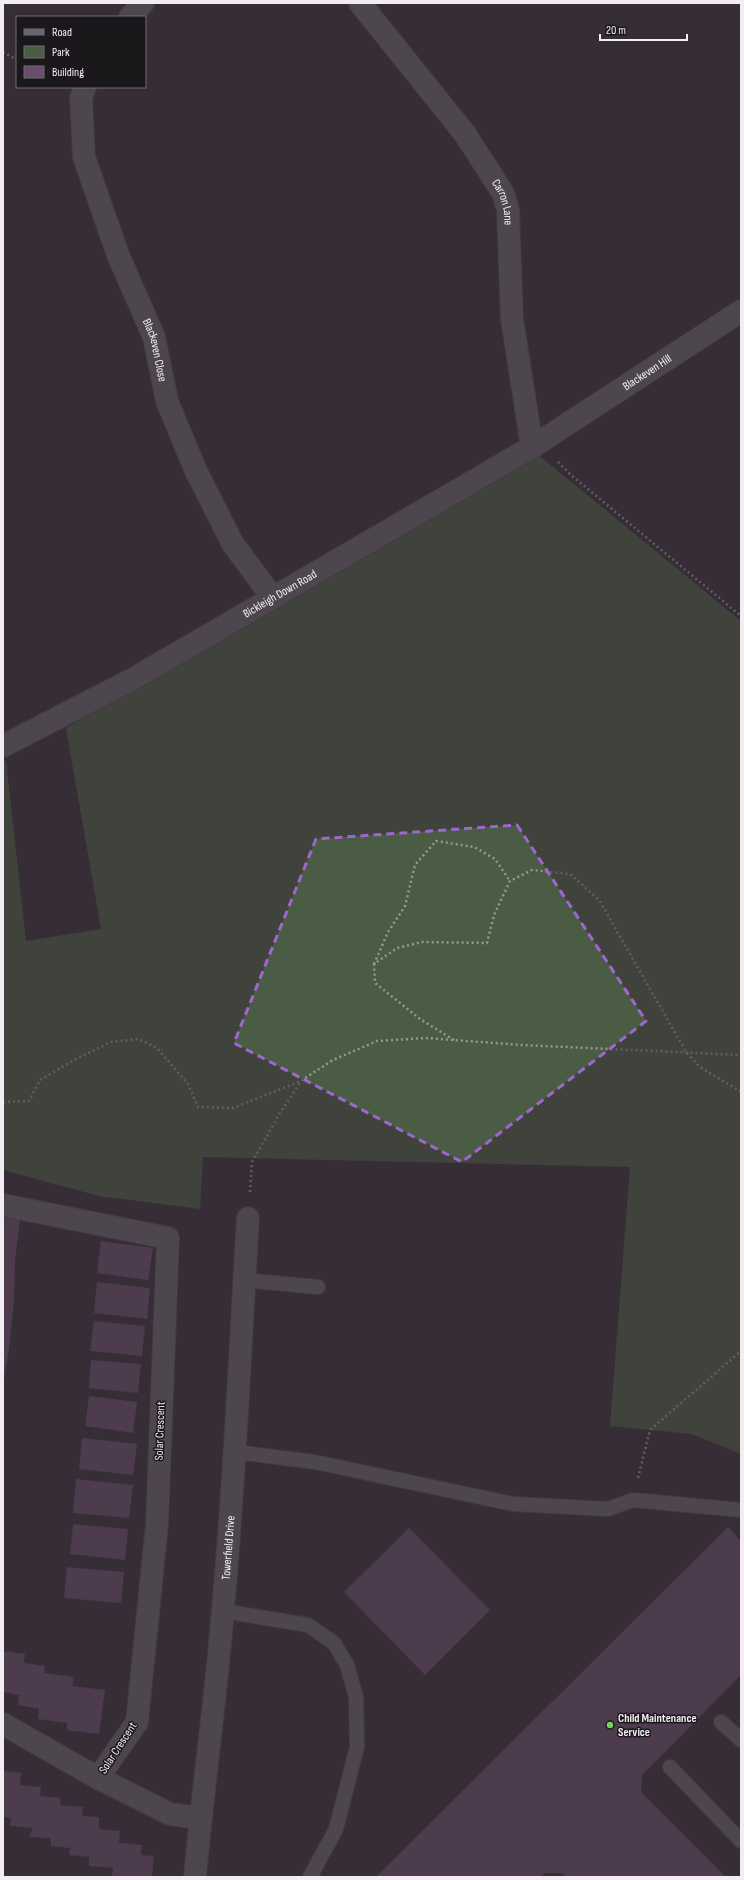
<svg xmlns="http://www.w3.org/2000/svg" width="744" height="1880" font-family="'Sofia Sans Condensed',sans-serif">
<style>
.green{fill:#4a5d44}
.building{fill:#684d6c}
.lines{fill:none;stroke-linecap:round;stroke-linejoin:round}
.service-casing{stroke:#504a52;stroke-width:16}
.minor-casing{stroke:#504a52;stroke-width:24}
.tertiary-casing{stroke:#504a52;stroke-width:24}
.path{stroke:#9a949b;stroke-width:2.5;stroke-dasharray:2 3;stroke-linecap:butt}
.service{stroke:#6c646e;stroke-width:14}
.minor{stroke:#6c646e;stroke-width:22}
.tertiary{stroke:#6c646e;stroke-width:22}
.marked{fill:none;stroke:#9f66cf;stroke-width:3;stroke-dasharray:8 5;stroke-linejoin:round}
.poi-dot{fill:#77d259;stroke:#1b181c;stroke-width:1.5}
.labels{text-anchor:middle;dominant-baseline:central;stroke-width:3;stroke-linejoin:round;paint-order:stroke}
.street-label{font-size:12px;fill:#f2edf3;stroke:#1b181c}
.poi-label{font-size:12px;font-weight:bold;fill:#f2edf3;stroke:#1b181c;text-anchor:start}
</style>
<rect width="100%" height="100%" fill="#362e37"/>
<path class="green" d="M536 453 741 621V1454L692 1434 610 1426 630 1167 203 1157 200 1209 99 1196 3 1170V762L6 760 26 941 101 929 66 728Z"/>
<g class="building">
<path d="M3 1211 21 1212 15 1259 14 1301 9 1348 4 1380Z"/>
<path d="M101 1241 153 1248 148 1280 97 1273Z"/>
<path d="M97 1282 150 1288 147 1319 94 1313Z"/>
<path d="M94 1321 145 1326 142 1356 90 1351Z"/>
<path d="M91 1360 141 1364 138 1393 89 1388Z"/>
<path d="M89 1396 137 1402 133 1433 85 1426Z"/>
<path d="M82 1438 137 1444 133 1475 79 1469Z"/>
<path d="M76 1479 133 1485 129 1518 73 1513Z"/>
<path d="M73 1524 128 1529 125 1560 70 1554Z"/>
<path d="M728 1527 741 1541V1675L642 1775 641 1792 726 1877H566L562 1873H545L541 1877H376Z"/>
<path d="M409 1528 490 1610 425 1675 344 1592Z"/>
<path d="M67 1567 124 1572 121 1603 64 1598Z"/>
<path d="M3 1651 25 1654 24 1663 45 1666 44 1673 74 1677 72 1686 105 1690 99 1734 67 1730V1723L38 1719 39 1709 18 1705 19 1695 3 1692Z"/>
<path d="M3 1771 21 1773 20 1785 41 1787 40 1796 61 1798 60 1805 83 1807 82 1816 99 1817V1829L120 1831 119 1843 142 1845 141 1855 154 1856 152 1877H112L113 1868 89 1866V1857L69 1855 70 1848 51 1846V1838L29 1837 33 1828 10 1826 11 1818 3 1817Z"/>
</g>
<g class="lines">
<g class="service-casing">
<g id="service">
<path d="M244 1280 318 1287"/>
<path d="M236 1452 315 1462 513 1504 608 1509 633 1500 741 1510"/>
<path d="M223 1611 308 1625 334 1643 347 1665 356 1697 357 1747 336 1829 310 1877"/>
<path d="M721 1722 741 1740"/>
<path d="M670 1767 741 1841"/>
</g>
</g>
<g class="minor-casing">
<g id="minor">
<path id="s1" d="M360 3 465 134 503 193 508 210 512 319 532 447"/>
<path d="M130 17 143 3"/>
<path id="s2" d="M85 87 81 98 84 157 118 255 154 337 167 401 196 471 233 544 273 598"/>
<path id="s3" d="M3 746 133 679 532 447 741 311"/>
<path d="M3 1205 168 1238 157 1524 137 1722 98 1778 3 1724"/>
<path d="M98 1778 170 1814 200 1818"/>
</g>
</g>
<g class="tertiary-casing">
<g id="tertiary">
<path id="s4" d="M195 1877C203 1787 216 1699 223 1609 235 1479 240 1348 248 1218"/>
</g>
</g>
<g class="path">
<path d="M3 52 17 60"/>
<path d="M558 462 571 475 741 616"/>
<path d="M374 964 388 932 405 906 415 865 436 841 474 847 495 859 510 881"/>
<path d="M454 1040 420 1019 375 983 374 964 397 948 422 942 487 943 494 915 510 881 532 870 570 874 599 900 686 1052 700 1067 741 1092"/>
<path d="M3 1102 29 1101 40 1080 76 1059 111 1042 138 1039 157 1048 188 1084 198 1107 233 1108 301 1081"/>
<path d="M250 1192 252 1162 280 1113 302 1080 333 1060 377 1041 426 1038 522 1045 741 1055"/>
<path d="M638 1478 650 1430 741 1351"/>
</g>
<use href="#service" class="service"/>
<use href="#minor" class="minor"/>
<use href="#tertiary" class="tertiary"/>
</g>
<path d="M0 0H744V1880H0ZM517 825 646 1021 462 1162 234 1043 316 839Z" fill="#362e37" fill-opacity=".55" fill-rule="evenodd"/>
<path class="marked" d="M517 825 646 1021 462 1162 234 1043 316 839Z"/>
<circle class="poi-dot" cx="610" cy="1725" r="4"/>
<g class="labels">
<g class="street-label">
<text stroke="none"><textPath href="#s1" startOffset="247">Carron Lane</textPath></text>
<text stroke="none"><textPath href="#s2" startOffset="277">Blackeven Close</textPath></text>
<text stroke="none"><textPath href="#s3" startOffset="745">Blackeven Hill</textPath></text>
<text stroke="none"><textPath href="#s3" startOffset="316">Bickleigh Down Road</textPath></text>
<text transform="translate(160 1431) rotate(-88)">Solar Crescent</text>
<text stroke="none"><textPath href="#s4" startOffset="331">Towerfield Drive</textPath></text>
<text transform="translate(118 1748) rotate(-57)">Solar Crescent</text>
</g>
<g class="poi-label">
<text x="618" y="1718">Child Maintenance<tspan x="618" dy="14">Service</tspan></text>
</g>
</g>
<rect width="744" height="1880" fill="none" stroke="#f2edf3" stroke-width="8"/>
<rect x="16" y="16" width="130" height="72" fill="#1b181c" stroke="#716d72"/>
<rect x="24" y="29" width="20" height="6" fill="#6c646e" stroke="#716d72"/>
<text x="52" y="36" font-size="12" fill="#f2edf3">Road</text>
<rect x="24" y="46" width="20" height="12" fill="#4a5d44" stroke="#716d72"/>
<text x="52" y="56" font-size="12" fill="#f2edf3">Park</text>
<rect x="24" y="66" width="20" height="12" fill="#684d6c" stroke="#716d72"/>
<text x="52" y="76" font-size="12" fill="#f2edf3">Building</text>
<path d="M600 34v6h87v-6" fill="none" stroke="#f2edf3" stroke-width="2"/>
<text x="606" y="34" font-size="12" fill="#f2edf3" stroke="#1b181c" stroke-width="3" paint-order="stroke">20 m</text>
</svg>
